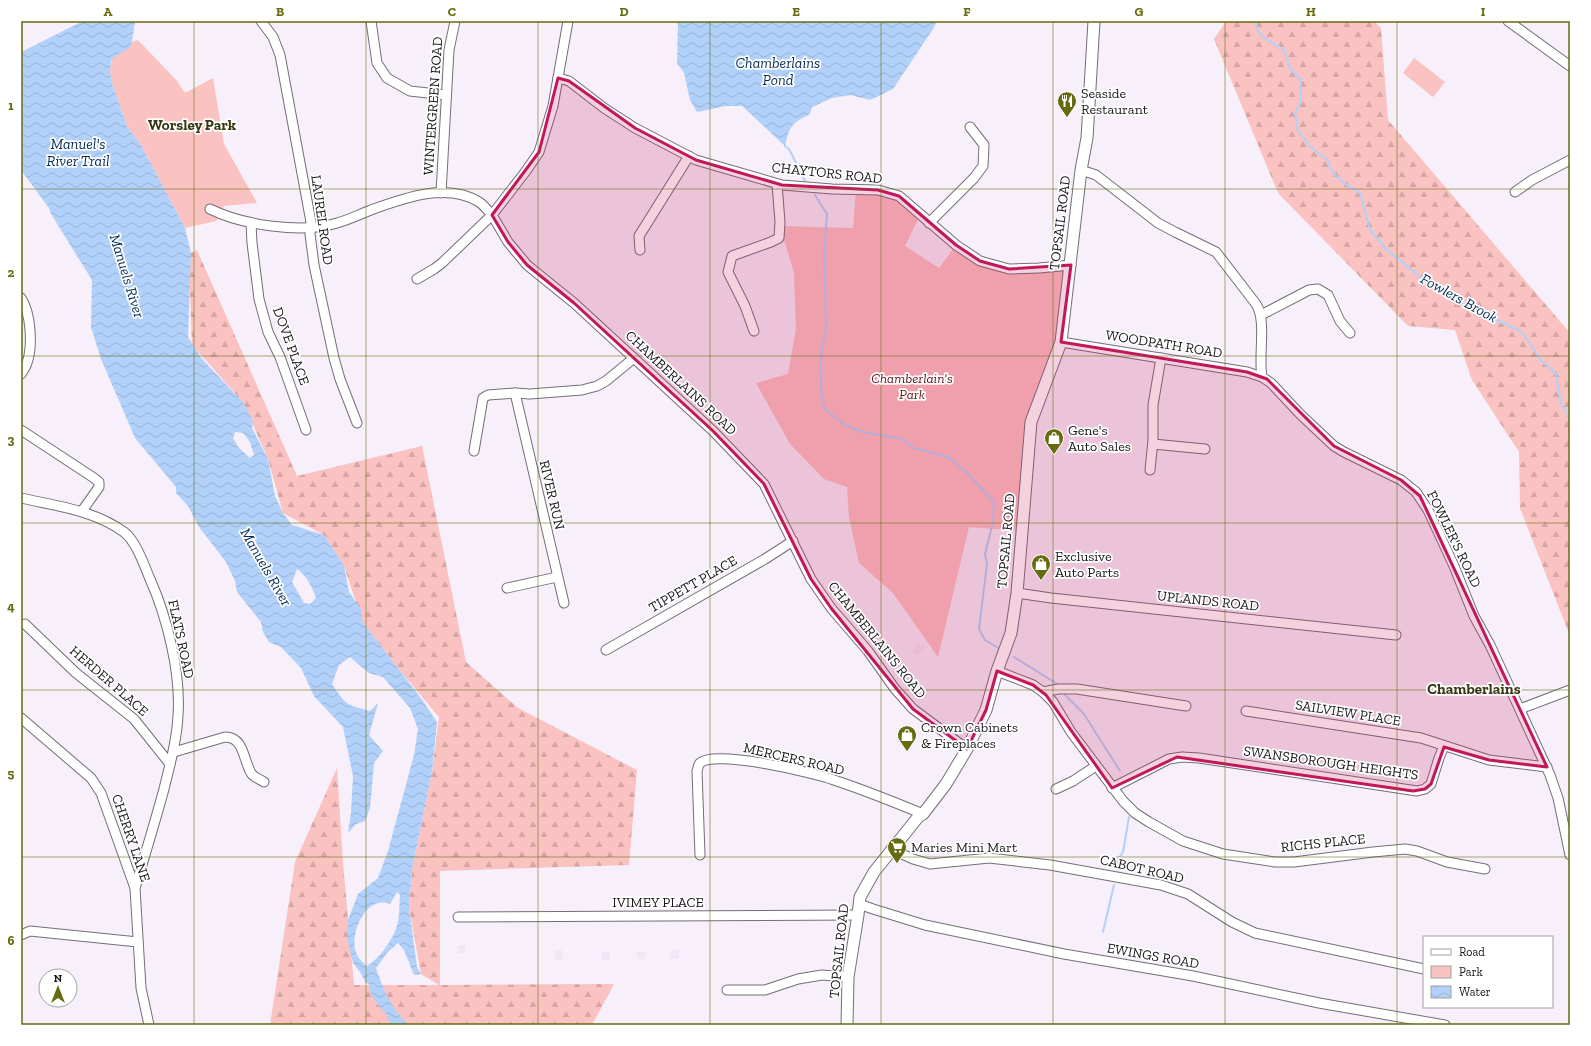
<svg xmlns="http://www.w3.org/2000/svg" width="1591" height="1046" font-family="'Zilla Slab',serif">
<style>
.built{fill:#f2e5f6}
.green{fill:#fac2c1}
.forest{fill:url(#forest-firs)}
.water{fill:url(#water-waves);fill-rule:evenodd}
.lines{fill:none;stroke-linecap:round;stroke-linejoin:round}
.stream{stroke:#b2d1fa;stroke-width:2}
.minor-casing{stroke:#746e77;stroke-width:11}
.major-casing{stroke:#746e77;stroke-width:13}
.minor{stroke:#fff;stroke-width:9}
.major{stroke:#fff;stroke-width:11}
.marked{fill:#c2185b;fill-opacity:0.2;stroke:#c2185b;stroke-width:3;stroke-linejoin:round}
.grid{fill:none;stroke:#656b0e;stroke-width:1;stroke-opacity:0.55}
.labels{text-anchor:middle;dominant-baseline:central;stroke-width:3.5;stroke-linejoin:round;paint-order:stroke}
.poi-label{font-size:14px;fill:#181619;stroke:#fff;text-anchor:start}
.street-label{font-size:14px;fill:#181619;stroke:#fff}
.park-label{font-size:14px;font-style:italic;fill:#61101a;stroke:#fff}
.water-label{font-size:15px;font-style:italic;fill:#032b57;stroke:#fff}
.neighbourhood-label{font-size:15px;font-weight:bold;fill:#353810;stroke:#fff}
.neatline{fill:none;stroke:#656b0e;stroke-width:1.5}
.grid-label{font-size:13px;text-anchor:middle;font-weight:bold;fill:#656b0e}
</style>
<defs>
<pattern id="forest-firs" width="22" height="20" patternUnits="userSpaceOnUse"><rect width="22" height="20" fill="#fac2c1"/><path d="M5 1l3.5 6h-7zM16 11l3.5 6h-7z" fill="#d6a6a5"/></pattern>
<pattern id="water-waves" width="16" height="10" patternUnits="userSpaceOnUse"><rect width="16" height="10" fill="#b2d1fa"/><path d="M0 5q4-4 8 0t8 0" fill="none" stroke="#98b3d6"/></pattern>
</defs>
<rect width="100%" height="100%" fill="#f7eff9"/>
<g class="built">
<path d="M918 644 924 647 918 655 912 652Z"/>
<path d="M458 945H466L465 953H458Z"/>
<path d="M562 950 563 960 556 961 554 951Z"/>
<path d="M671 950H679L678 959H670Z"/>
<path d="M637 951 646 952 644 960H641V959L637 958Z"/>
<rect x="602" y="952" width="8" height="8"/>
</g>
<g class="green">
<path d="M138 40 177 81 185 93 213 78 224 144 257 203 224 206 216 221 185 228 141 145 127 126 112 83 110 71 112 58 128 48 132 42Z"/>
<path d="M1414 58 1445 82 1433 97 1403 73Z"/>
<path d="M856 189 899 196 920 215 905 246 939 268 956 245 980 261 1009 269 1071 265 1061 342 1031 422 1022 531 969 527 938 657 893 593 859 563 849 517 847 487 824 479 790 444 756 383 788 374 796 329 794 273 780 226 853 228Z"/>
</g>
<g class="forest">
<path d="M1226 21H1374L1381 28 1388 120 1570 333V636L1520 508 1519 452 1472 380 1455 330 1408 326 1278 193 1214 39Z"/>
<path d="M188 243 191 253 197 250 297 476 422 446 466 662 518 708 637 770 629 865 440 871V985L614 984 592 1025H270L295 862 337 768 343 863 354 985H439L421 974 409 908 412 869 432 772 439 717 401 672 362 621 344 566 324 535 283 513 268 459 243 402 192 345Z"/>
</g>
<g class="water">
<path d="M88 21H135L132 42 129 48 113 58 111 61 110 71 112 83 127 126 141 145 185 228 191 253 188 337 202 359 243 402 253 421 252 428 268 459 275 496 283 513 292 525 324 535 344 566 349 592 361 609 362 621 423 701 437 722 432 772 412 869 409 908 417 967 421 974 414 975 404 950 398 943 387 953 376 968C383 989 392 1010 409 1025H390C389 1021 388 1016 385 1013 377 1002 370 998 369 984L366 983 360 972 353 963 348 942V920L358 894 378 878 388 851 414 755 418 729 410 708 383 677 369 673 350 657 339 665 332 684C346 705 346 705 370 711L378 703 369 735 383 751 374 763 370 808 365 821 356 824 348 833 351 812 353 776 343 727 314 696 301 668 281 647 269 642 263 632 261 622 237 592 235 581 226 562 199 527 188 506 176 493V487L135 438 101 359 91 327 92 280 51 214 49 208 21 170V52L81 22ZM235 432 243 433 250 442 254 455 250 458 239 448 233 438ZM297 569C307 576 312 587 316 598L310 604 304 603 292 582ZM397 892 400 895C399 905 400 919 396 929 391 942 379 959 367 966 362 962 356 956 355 949 351 930 367 895 390 904Z"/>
<path d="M675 21H937L933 29 893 89 870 100 850 95 832 98 812 107 810 114C791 124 790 125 785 146L742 106H726L697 112 690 100 684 73 677 63 678 24Z"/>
</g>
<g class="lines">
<g class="stream">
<path d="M1254 21 1260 35 1284 50 1290 69 1301 79 1300 103 1295 113 1298 131 1310 146 1328 161C1332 178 1346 184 1360 193L1370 230 1387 250 1429 284 1455 300 1522 332 1540 359 1556 374 1561 404 1568 414 1570 427"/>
<path d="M785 146 789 149 806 183"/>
<path d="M815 195 827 214 824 254 826 328 820 361 821 390 825 409 843 424 863 432 902 439 914 448 948 457 966 472 994 502 993 522 985 554 987 564 979 629 985 640 1000 649"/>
<path d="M1014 657 1059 685"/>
<path d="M1065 695 1084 714 1120 771"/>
<path d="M1118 870V859L1123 852 1129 817"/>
<path d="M1103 932 1114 885"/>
</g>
<g class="minor-casing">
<g id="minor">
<path d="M261 21 273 37 280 55 311 222 310 234 314 265 334 358 340 379 357 423"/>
<path d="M371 21 377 63 387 78 410 91 446 95"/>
<path d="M568 21 553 106 539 152 526 171 492 215 508 242 527 265 574 303 713 431 764 484 811 579 831 608 868 651 895 689 913 709 967 749"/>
<path d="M1508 21 1570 66"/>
<path d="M558 78 569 81 604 108 635 128 696 160 782 185 832 189 878 190 899 196 956 245 980 261 1009 269 1039 268 1071 265"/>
<path d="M1081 170 1096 175 1158 223 1175 232 1216 252 1256 304C1267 321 1258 355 1262 377L1271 383 1301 415 1334 446 1344 452 1401 480 1416 492 1428 510 1454 566 1474 616 1490 645 1550 775 1558 798 1570 855"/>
<path d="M1515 192 1532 180 1570 160"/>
<path d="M441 193 449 50 455 21"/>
<path d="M210 209C242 225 302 234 337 223 349 220 360 214 371 210 404 198 447 182 479 202 484 205 488 211 492 215L442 263 434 269 417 279"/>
<path d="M251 223 252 243 259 299 268 332 280 357 306 430"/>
<path d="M929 223 974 178 983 166 984 145 970 127"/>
<path d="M640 250 639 236 689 156"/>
<path d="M21 298C31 313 33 346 27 363 26 367 23 371 21 374"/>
<path d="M1261 315 1309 290 1318 289 1328 295 1340 321 1350 333"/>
<path d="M754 331 745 306 728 272 732 256 771 242 779 238 780 222 777 184"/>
<path d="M1061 342 1247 372 1262 377"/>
<path d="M515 393 564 603"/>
<path d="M21 430 94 478 99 482V487L82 511"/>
<path d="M1153 444 1205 449"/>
<path d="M474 451 483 398 488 395 515 393 530 394 582 390 597 386 606 381 634 358"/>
<path d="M1150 470 1153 440V405L1161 358"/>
<path d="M21 498C56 506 94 510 124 532 136 541 144 565 150 579 167 617 181 673 178 715 177 740 170 764 164 789 155 822 145 855 135 888"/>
<path d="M507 588 557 577"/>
<path d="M1017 593 1051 598 1396 635"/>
<path d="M25 624 76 673 134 719 170 764"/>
<path d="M606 650 765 559 793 541"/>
<path d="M997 671 1033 685 1043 692 1053 702 1071 732 1123 801 1135 813 1149 822 1183 841 1223 854 1275 862H1294L1373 852 1405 849 1417 851 1447 862 1485 869"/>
<path d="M1043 692 1058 689H1077L1186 706"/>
<path d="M1520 709 1570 690"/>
<path d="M1246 711 1421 738 1489 760 1547 767"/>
<path d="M21 718 91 778 101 793 135 888 141 988 149 1025"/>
<path d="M174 752 225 737C244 737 243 759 251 773 253 777 260 779 264 782"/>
<path d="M1112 788 1169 759 1182 757 1199 758 1417 791 1425 789 1431 784 1439 758 1444 746"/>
<path d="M1056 789 1073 781 1096 766"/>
<path d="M891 849 913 859 930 864 989 858 1050 865 1161 885 1188 894 1232 922 1255 933 1424 969"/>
<path d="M700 855 697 771C698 769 698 765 700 763 715 749 814 773 834 780 864 790 894 802 923 814"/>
<path d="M859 904 873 909 925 925 1064 954 1193 976 1319 1003 1445 1025"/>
<path d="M458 917 858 915"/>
<path d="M21 935 30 931 138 942"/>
<path d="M727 990H765L798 979 822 975 848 977"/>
</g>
</g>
<g class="major-casing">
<path id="major" d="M847 1025 848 977 858 915 860 897 874 872 919 816 923 814 946 784 967 749 986 710 997 671 1011 633 1017 593 1031 422 1061 342 1081 170 1087 138 1094 21"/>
</g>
<use href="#minor" class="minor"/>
<use href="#major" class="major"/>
</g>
<path class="marked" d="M558 78 569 81 635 128 696 160 782 185 878 190 899 196 956 245 980 261 1009 269 1071 265 1061 342 1247 372 1267 379 1334 446 1401 480 1420 496 1547 767 1489 760 1444 747 1431 784 1425 789 1413 791 1177 757 1112 788 1046 695 1033 685 997 671 986 710 967 749 913 709 831 608 811 579 764 484 713 431 574 303 527 265 508 242 492 215 539 152Z"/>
<path class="grid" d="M194 21V1025M366 21V1025M538 21V1025M710 21V1025M881 21V1025M1053 21V1025M1225 21V1025M1397 21V1025M21 189H1570M21 356H1570M21 523H1570M21 690H1570M21 857H1570"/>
<defs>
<g id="restaurant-pin" transform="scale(1)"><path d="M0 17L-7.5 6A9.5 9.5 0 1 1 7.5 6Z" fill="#656b0e" stroke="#fff"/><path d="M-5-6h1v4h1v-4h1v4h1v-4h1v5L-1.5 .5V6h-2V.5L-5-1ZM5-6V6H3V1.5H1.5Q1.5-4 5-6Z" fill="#fff"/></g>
<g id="shop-pin" transform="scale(1)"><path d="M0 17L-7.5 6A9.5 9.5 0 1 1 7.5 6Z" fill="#656b0e" stroke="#fff"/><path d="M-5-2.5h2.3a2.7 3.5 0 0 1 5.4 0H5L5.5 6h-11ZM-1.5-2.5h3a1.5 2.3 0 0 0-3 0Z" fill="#fff"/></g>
<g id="supermarket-pin" transform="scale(1)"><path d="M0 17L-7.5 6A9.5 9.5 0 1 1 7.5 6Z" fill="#656b0e" stroke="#fff"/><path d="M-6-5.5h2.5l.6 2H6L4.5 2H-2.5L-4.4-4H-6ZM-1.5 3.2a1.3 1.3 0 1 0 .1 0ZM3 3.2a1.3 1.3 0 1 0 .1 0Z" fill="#fff"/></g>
</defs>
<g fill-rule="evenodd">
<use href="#restaurant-pin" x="1067" y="101"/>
<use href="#shop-pin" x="1054" y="438"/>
<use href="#shop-pin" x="1041" y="564"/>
<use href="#shop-pin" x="907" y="735"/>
<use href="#supermarket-pin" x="897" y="847"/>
</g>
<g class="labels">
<g class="poi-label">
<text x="1081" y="93">Seaside<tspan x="1081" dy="16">Restaurant</tspan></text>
<text x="1068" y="430">Gene's<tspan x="1068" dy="16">Auto Sales</tspan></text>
<text x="1055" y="556">Exclusive<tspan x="1055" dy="16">Auto Parts</tspan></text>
<text x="921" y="727">Crown Cabinets<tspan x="921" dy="16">&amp; Fireplaces</tspan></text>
<text x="911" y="847">Maries Mini Mart</text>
</g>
<g class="street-label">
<text transform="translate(433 106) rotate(-86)">WINTERGREEN ROAD</text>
<text transform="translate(827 173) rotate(6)">CHAYTORS ROAD</text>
<text transform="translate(322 220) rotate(82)">LAUREL ROAD</text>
<text transform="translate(1060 223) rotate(-83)">TOPSAIL ROAD</text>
<text transform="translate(1164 344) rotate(9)">WOODPATH ROAD</text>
<text transform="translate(291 346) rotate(70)">DOVE PLACE</text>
<text transform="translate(681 383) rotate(43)">CHAMBERLAINS ROAD</text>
<text transform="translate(552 495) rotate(77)">RIVER RUN</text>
<text transform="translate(1454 539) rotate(64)">FOWLER'S ROAD</text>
<text transform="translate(1006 541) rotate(-85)">TOPSAIL ROAD</text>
<text transform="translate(693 584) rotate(-30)">TIPPETT PLACE</text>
<text transform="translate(1208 601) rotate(6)">UPLANDS ROAD</text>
<text transform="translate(181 639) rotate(78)">FLATS ROAD</text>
<text transform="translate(877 640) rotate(51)">CHAMBERLAINS ROAD</text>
<text transform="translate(109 681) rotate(41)">HERDER PLACE</text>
<text transform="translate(1348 713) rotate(9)">SAILVIEW PLACE</text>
<text transform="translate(794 759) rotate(13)">MERCERS ROAD</text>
<text transform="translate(1331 763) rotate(8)">SWANSBOROUGH HEIGHTS</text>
<text transform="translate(131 838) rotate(71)">CHERRY LANE</text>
<text transform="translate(1323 843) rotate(-6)">RICHS PLACE</text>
<text transform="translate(1142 869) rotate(13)">CABOT ROAD</text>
<text x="658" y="902">IVIMEY PLACE</text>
<text transform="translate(839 951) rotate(-84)">TOPSAIL ROAD</text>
<text transform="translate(1153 956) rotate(10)">EWINGS ROAD</text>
</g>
<g class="park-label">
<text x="912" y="378">Chamberlain's<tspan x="912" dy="16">Park</tspan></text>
</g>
<g class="water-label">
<text x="778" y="63">Chamberlains<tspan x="778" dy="17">Pond</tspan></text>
<text x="78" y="144">Manuel's<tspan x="78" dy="17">River Trail</tspan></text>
<text transform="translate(127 276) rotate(73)">Manuels River</text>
<text transform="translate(1459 298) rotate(29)">Fowlers Brook</text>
<text transform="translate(266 567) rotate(60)">Manuels River</text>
</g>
<g class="neighbourhood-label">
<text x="192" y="125">Worsley Park</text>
<text x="1474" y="689">Chamberlains</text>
</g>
</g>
<rect width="1591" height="1046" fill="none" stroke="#ffffff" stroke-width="44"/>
<rect x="1423" y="936" width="130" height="72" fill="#ffffff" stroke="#a3a2a3"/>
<rect x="1431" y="949" width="20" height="6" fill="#ffffff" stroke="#a3a2a3"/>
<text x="1459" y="956" font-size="12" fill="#181619">Road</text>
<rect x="1431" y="966" width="20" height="12" fill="#fac2c1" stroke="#a3a2a3"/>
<text x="1459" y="976" font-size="12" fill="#181619">Park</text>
<rect x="1431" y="986" width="20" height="12" fill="url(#water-waves)" stroke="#a3a2a3"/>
<text x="1459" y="996" font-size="12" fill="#181619">Water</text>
<g transform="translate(58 988)"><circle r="19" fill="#ffffff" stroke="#a3a2a3"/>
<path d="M0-3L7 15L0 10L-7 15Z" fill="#656b0e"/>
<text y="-6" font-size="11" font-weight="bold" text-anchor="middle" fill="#181619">N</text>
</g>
<rect x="22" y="22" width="1547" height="1002" class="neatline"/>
<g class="grid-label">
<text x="108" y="16">A</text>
<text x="280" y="16">B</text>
<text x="452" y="16">C</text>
<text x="624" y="16">D</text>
<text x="796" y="16">E</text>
<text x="967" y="16">F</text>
<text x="1139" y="16">G</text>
<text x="1311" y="16">H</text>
<text x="1483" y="16">I</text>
<text x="11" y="110">1</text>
<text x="11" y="277">2</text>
<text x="11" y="444">3</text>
<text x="11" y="611">4</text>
<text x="11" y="778">5</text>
<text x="11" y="945">6</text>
</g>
</svg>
